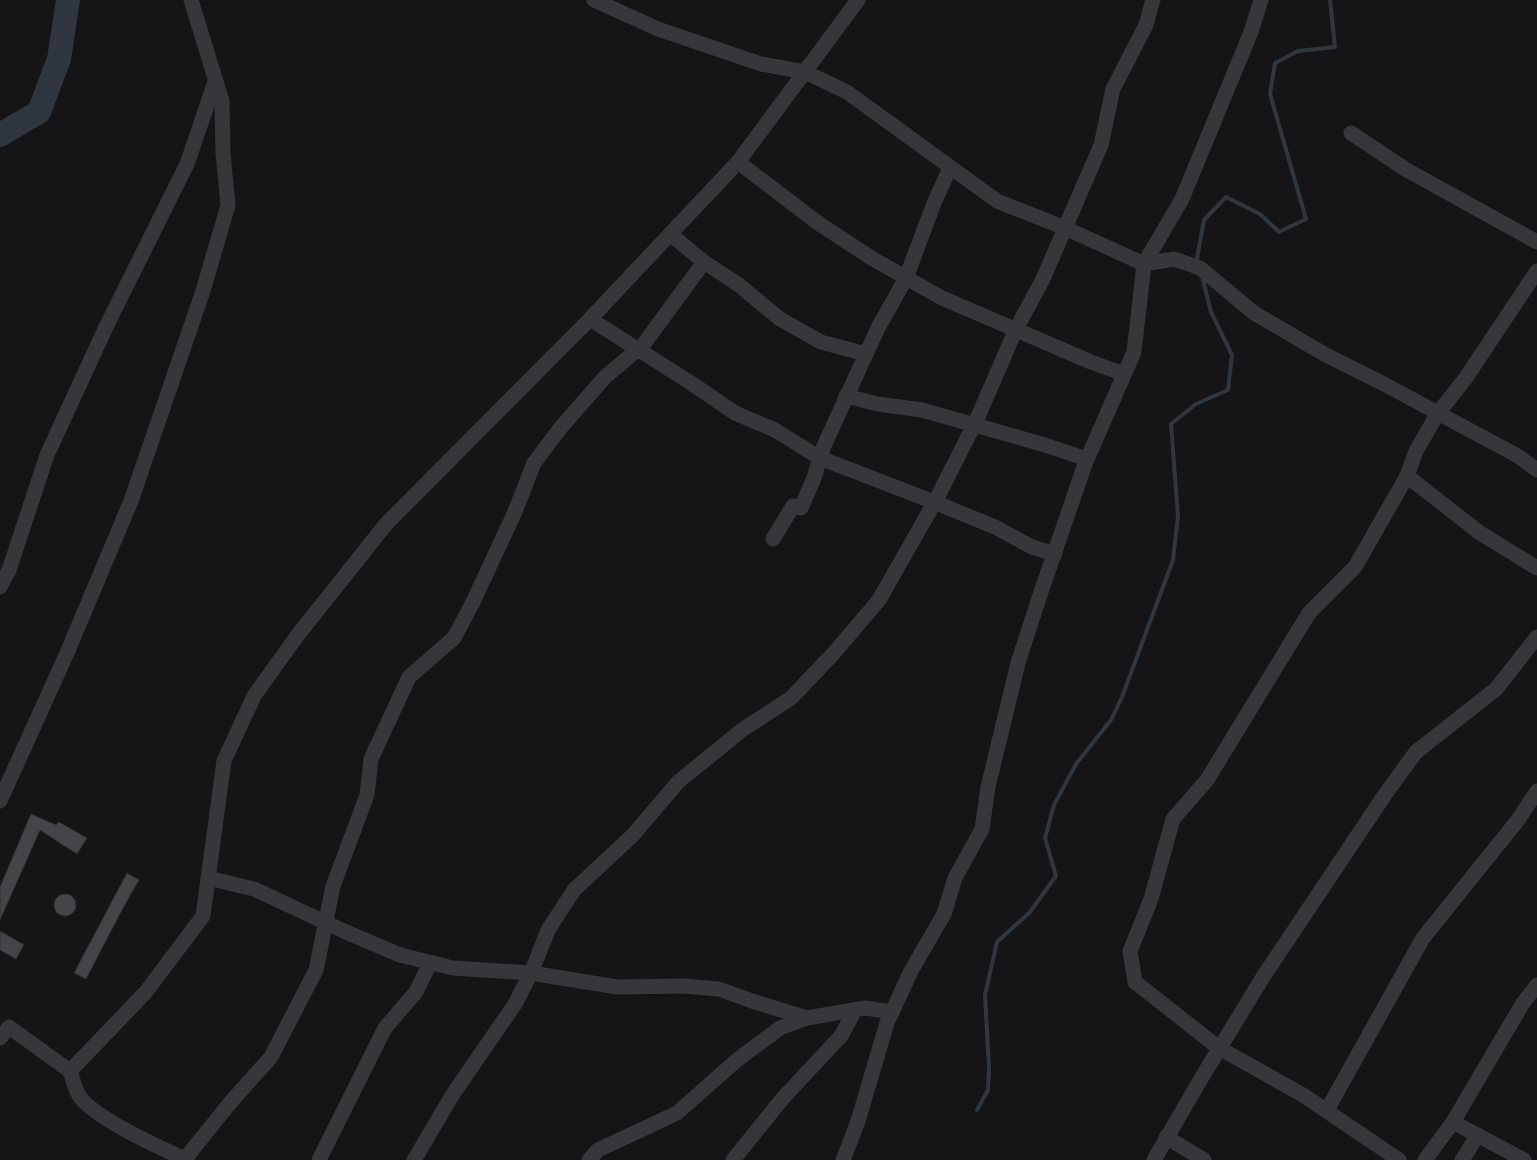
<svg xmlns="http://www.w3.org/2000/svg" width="1537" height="1160" font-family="Rubik,sans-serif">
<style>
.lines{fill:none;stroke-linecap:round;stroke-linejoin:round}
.stream{stroke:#30363e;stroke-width:4}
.river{stroke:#30363e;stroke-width:24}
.building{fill:#454549;stroke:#302f32}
.minor{stroke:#37373b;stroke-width:15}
</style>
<rect width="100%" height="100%" fill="#151517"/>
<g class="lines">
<g class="stream">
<path d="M1198 262 1197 258 1204 220 1226 197 1260 214 1279 232 1306 219 1270 94 1275 63 1298 51 1335 47 1330 0"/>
<path d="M977 1110 988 1090 989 1068 985 995 997 942 1030 912 1056 876 1045 838 1054 805 1076 764 1111 720 1122 697 1173 560 1178 516 1171 424 1196 404 1228 390 1232 355 1211 312 1202 276"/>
</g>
<path class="river" d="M0 135 39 112 59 59 68 0"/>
</g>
<g class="building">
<path d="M31 814 56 825 59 822 87 838 77 854 40 830 0 920V887Z"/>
<path d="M127 873 139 880 123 908 86 979 74 973Z"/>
<circle cx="65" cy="905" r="11"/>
<path d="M0 931 24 945 16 959 0 950Z"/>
</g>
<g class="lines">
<g class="minor">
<path d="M594 0 658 29 761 64 805 72 847 92 997 201 1065 228 1144 264 1174 259 1200 268 1254 313 1326 355 1382 383 1518 456 1537 470"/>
<path d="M1351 133 1405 169 1537 242"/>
<path d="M738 162 818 223 873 259 942 298 1091 362 1124 374"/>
<path d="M670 234 704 262 739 285 780 319 821 342 866 354"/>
<path d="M590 319 691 383 735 413 775 430 820 458 934 502 995 527 1032 547 1055 554"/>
<path d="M846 396 878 404 922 410 1045 445 1087 459"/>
<path d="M1407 476 1480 533 1537 568"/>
<path d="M773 539 793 506 801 508 814 478 823 448 878 328 906 278 934 203 950 168"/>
<path d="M0 587 9 570 47 455 106 327 187 164 215 82"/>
<path d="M0 801 67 653 131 501 203 291 228 205 223 153 222 101 191 0"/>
<path d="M208 878 254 889 346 932 400 955 453 968 531 973 617 987 684 986 719 989 752 1001 807 1018"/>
<path d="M0 1038 9 1027 70 1071 145 993 203 916 224 761 254 696 297 636 386 524 590 319 738 162 858 0"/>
<path d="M70 1071C73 1079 75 1090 80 1097 96 1119 161 1148 187 1160"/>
<path d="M1327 1110 1423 938 1518 820 1537 791"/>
<path d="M1166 1137 1204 1160"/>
<path d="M184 1160 230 1103 271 1057 316 970 333 886 367 795 371 759 409 677 454 638 472 604 514 514 534 463 562 426 605 377 643 345 704 262"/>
<path d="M319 1160 385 1028 416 992 430 963"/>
<path d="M414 1160 453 1094 515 1004 531 973 548 930 574 890 633 835 678 782 742 730 791 698 833 654 879 600 937 498 977 419 1016 329 1043 279 1101 145 1113 89 1146 25 1153 0"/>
<path d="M589 1160 598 1150 677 1113 737 1060 780 1028 807 1018 865 1008 892 1012"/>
<path d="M733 1160 783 1098 841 1036 855 1010"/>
<path d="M843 1160 858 1121 887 1023 911 971 944 914 955 878 982 829 988 787 1018 663 1039 598 1085 464 1134 352 1144 264 1182 199 1251 32 1261 0"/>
<path d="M1154 1160 1199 1082 1263 977 1386 793 1416 752 1496 689 1537 637"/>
<path d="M1399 1160 1303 1095 1219 1048 1135 982 1130 951 1151 899 1173 819 1207 780 1309 613 1355 567 1407 476 1416 451 1438 413 1465 379 1537 271"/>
<path d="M1425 1160 1453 1122"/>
<path d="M1462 1160 1478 1135"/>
<path d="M1524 1160 1453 1122 1523 1003 1537 985"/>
</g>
</g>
</svg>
